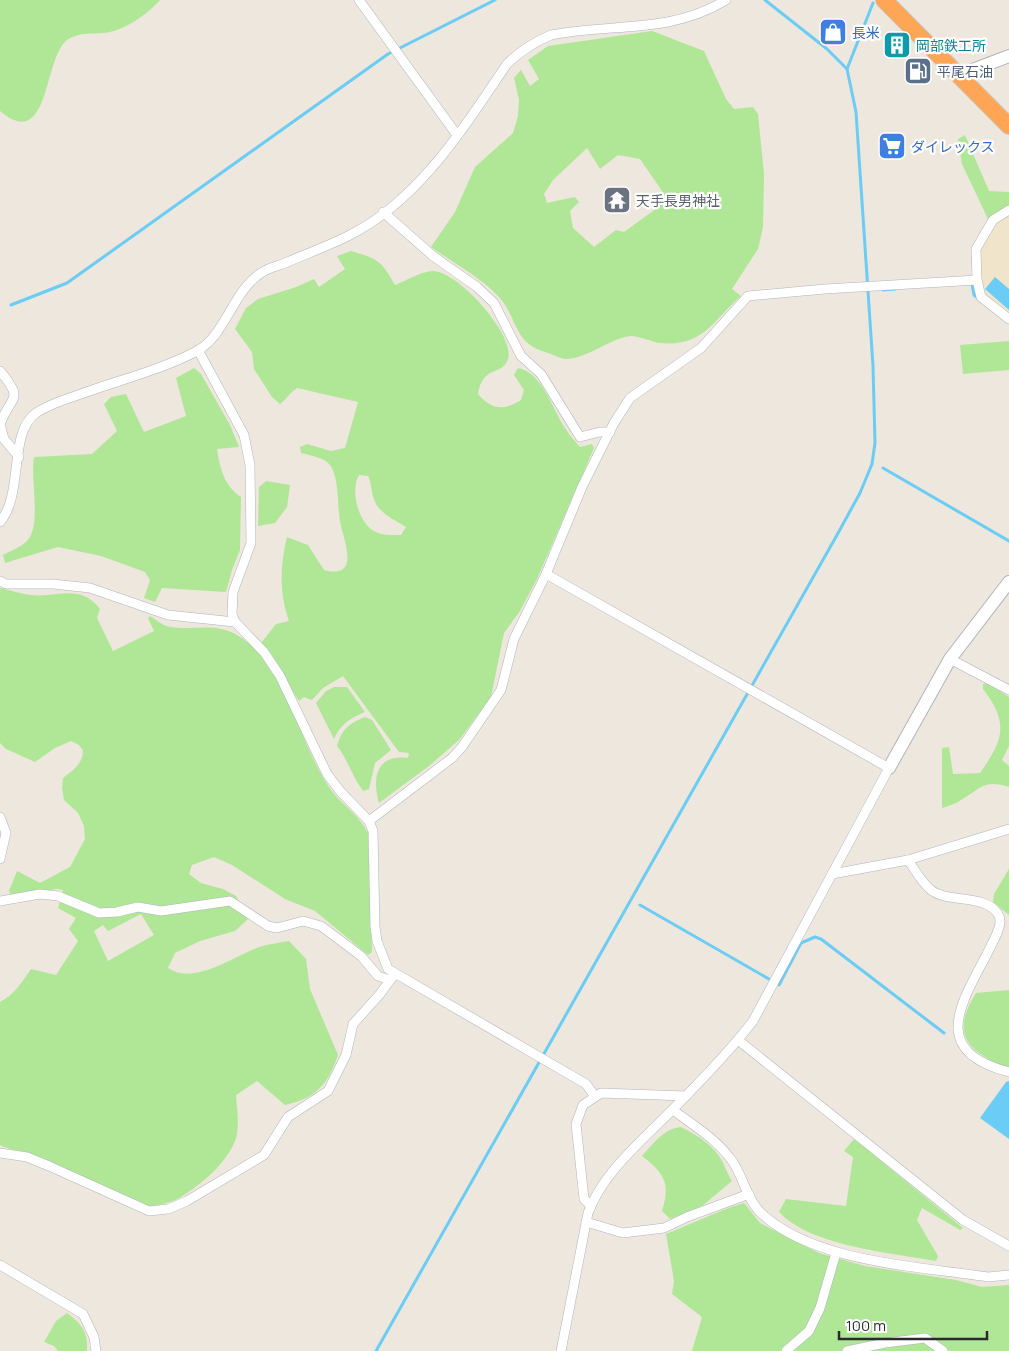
<svg xmlns="http://www.w3.org/2000/svg" width="1009" height="1351" font-family="Manrope,'Noto Sans JP',sans-serif">
<style>
.education{fill:#f0e5cb}
.green{fill:#afe797;fill-rule:evenodd}
.water{fill:#6bccf5}
.lines{fill:none;stroke-linecap:round;stroke-linejoin:round}
.stream{stroke:#6bccf5;stroke-width:3}
.street-casing{stroke:#b1b3c0;stroke-width:10}
.secondary-casing{stroke:#b1b3c0;stroke-width:14}
.highway-casing{stroke:#c8c8c8;stroke-width:18}
.street{stroke:#fff;stroke-width:9}
.secondary{stroke:#fff;stroke-width:12}
.highway{stroke:#ffa556;stroke-width:16}
.labels{text-anchor:middle;dominant-baseline:central;stroke-width:4.5;stroke-linejoin:round;paint-order:stroke}
.shop-label{font-size:14px;fill:#366cbe;stroke:#fff;text-anchor:start}
.culture-label{font-size:14px;fill:#0d838f;stroke:#fff;text-anchor:start}
.service-label{font-size:14px;fill:#4e5e75;stroke:#fff;text-anchor:start}
.worship-label{font-size:14px;fill:#5b616d;stroke:#fff;text-anchor:start}
</style>
<rect width="100%" height="100%" fill="#eee7dd"/>
<path class="education" d="M1009 214V314L981 293 979 260 981 249 996 222Z"/>
<g class="green">
<path d="M0 0H160C148 14 124 31 104 33 92 34 78 32 67 40 43 59 50 153 0 111Z"/>
<path d="M652 31 704 51 726 99 734 109 753 107 758 114 764 174 763 227 758 249 732 289 741 296C712 321 704 347 660 343 651 342 640 336 631 336 612 337 587 359 566 359 561 359 554 355 548 353 511 342 520 320 498 296 479 276 453 263 431 247L455 212 475 167 513 133 518 116 519 100 514 78 521 70 530 86 539 79 528 60 548 46ZM587 148 600 169 618 155 640 159 662 191 657 208 624 232 616 230 594 247 573 228 570 211 579 202 575 197 547 203 544 194 553 180Z"/>
<path d="M965 135 989 191 1009 192V206L988 219 962 164 958 139Z"/>
<path d="M351 251C378 259 381 260 395 285 406 281 420 272 432 271 456 269 516 335 508 359 502 377 483 364 478 394 492 410 503 411 521 400L524 390 514 375 518 368C542 372 553 410 565 428 569 435 575 441 580 447L592 444 594 448 537 579 520 611 504 633 491 697 459 740 429 766 379 803C372 778 376 754 408 758L409 753 399 752 343 676 323 688 312 700 304 697 299 701 262 642 276 624 289 621C279 593 280 565 287 537L308 545 324 570C362 580 343 539 340 521 337 506 340 472 327 462 321 457 308 455 301 453L300 447 307 444 331 451 345 448 358 402 297 388C289 393 287 399 280 404L272 397 254 369 252 352 235 329 246 308 258 299 296 287 314 279 319 287 345 269 337 256ZM359 475 368 476C372 484 371 491 374 499 378 513 395 520 406 527L401 535C392 535 383 536 374 531 358 522 350 490 359 475Z"/>
<path d="M1009 341V370L963 374 960 345Z"/>
<path d="M194 368 201 374 230 425 239 447 217 449C220 468 224 486 241 497L240 550 232 570 226 592 162 588 155 602 144 598 150 580 145 572 101 556 58 547 5 563 3 555C10 551 21 547 27 541 42 526 30 478 34 457L92 454 117 431 104 404 111 397 126 394 144 432 186 416 176 378Z"/>
<path d="M266 481 290 485 287 507 275 523 258 526 259 487Z"/>
<path d="M0 588C10 590 21 594 31 595 59 598 79 583 100 609L97 618 113 651 154 631 148 618 150 616C155 619 161 624 166 626 191 632 214 621 237 635 290 667 296 739 329 787 340 804 359 814 368 833L372 952 368 955 315 911 285 899 232 865 214 857 192 865 189 874 201 883 223 889 236 896 248 919 235 931 200 941 175 953 168 968C193 986 234 956 259 947 268 944 279 943 289 941L306 959 310 989 338 1055C328 1084 317 1098 285 1105L257 1081 236 1095C237 1108 239 1122 237 1134 232 1159 201 1185 181 1197 171 1203 158 1205 147 1207 110 1188 72 1171 33 1156 23 1151 10 1150 0 1145V1002C14 995 22 982 31 969L56 975 78 941 69 929 76 918 58 908 63 890 56 889 11 896 9 891 17 871 40 883 70 867 85 839 84 826 78 813 64 800 62 788 63 778C73 770 83 764 83 750L79 745 71 741 55 748 35 762 6 749 0 743ZM141 914 154 935 108 961 94 931 103 925 108 931Z"/>
<path d="M987 683 1009 697V746L1002 760 1009 766V787C983 779 981 789 961 800 955 804 948 806 942 808V748L949 747 953 774 980 773C1004 739 1009 723 983 689V684Z"/>
<path d="M334 687H347L365 712C349 719 341 724 334 739L316 703 326 691Z"/>
<path d="M365 717 372 720 391 750 375 763 369 789 363 791C352 776 348 760 337 746 342 729 348 724 365 717Z"/>
<path d="M1009 869V915L993 902 994 894Z"/>
<path d="M1009 990V1068C969 1053 949 1035 976 993Z"/>
<path d="M681 1127C695 1134 710 1143 719 1156 724 1163 727 1173 732 1181L702 1206 670 1219 662 1211C671 1183 664 1173 642 1156 654 1143 663 1129 681 1127Z"/>
<path d="M854 1139 963 1228 960 1230 922 1208 917 1220 938 1256 936 1261C892 1253 810 1246 779 1212L786 1199 846 1206 853 1157 844 1151Z"/>
<path d="M744 1203 760 1223 819 1253 865 1266 956 1280 982 1287 1009 1285V1351H692L702 1317 672 1294 674 1281 666 1234 728 1208Z"/>
<path d="M67 1313C81 1323 89 1333 87 1351H58L54 1346 44 1342 56 1321Z"/>
</g>
<g class="water">
<path d="M995 277 1009 289V310L985 289Z"/>
<path d="M1009 1081V1139L980 1118 1006 1082Z"/>
</g>
<g class="lines">
<g class="stream">
<path d="M765 0 827 49 847 69"/>
<path d="M972 284 974 295 979 299"/>
<path d="M883 290 895 289"/>
<path d="M11 305 67 283 388 54 495 0"/>
<path d="M883 468 1009 541"/>
<path d="M640 905 769 979"/>
<path d="M779 985 801 943 815 937 821 939 944 1033"/>
<path d="M376 1351 837 535 860 493 872 464 875 443 873 366 856 112 847 69 873 3"/>
</g>
<g class="street-casing">
<g id="street">
<path d="M359 0 457 135"/>
<path d="M1009 210 993 220 976 249 977 280 981 297 1009 319"/>
<path d="M383 212 433 256 477 287 494 303 521 356 541 374 580 437 600 432H610"/>
<path d="M198 350 244 435 250 465 251 543 233 592 232 614 235 622 264 652 280 676 327 774 340 791 369 821 373 831 375 927 377 941 388 969 586 1084 594 1095"/>
<path d="M0 371C25 401 11 395 0 424L4 439 19 457"/>
<path d="M0 522C24 494 8 433 36 413 49 404 66 399 81 394 119 380 161 370 197 351 226 335 232 292 261 273 268 268 278 266 285 263 306 254 328 246 348 236 419 201 464 127 507 64 521 50 534 42 551 35 612 23 671 34 726 0"/>
<path d="M546 574 889 768 753 1021C729 1052 701 1081 673 1109 643 1140 603 1172 588 1213L561 1351"/>
<path d="M0 581 6 584H53L90 588 168 615 235 622"/>
<path d="M950 659 1009 690"/>
<path d="M0 817 6 833 0 859"/>
<path d="M369 821 452 758 462 747 501 690 514 639 546 574 582 487 614 423 630 398 701 348 748 296 825 289 977 280"/>
<path d="M908 860C915 870 922 883 931 890 949 904 984 893 998 914 1004 923 995 937 991 946 964 1000 925 1050 1009 1072"/>
<path d="M832 874 908 860 1009 829"/>
<path d="M0 901 40 894 58 896 99 913 117 912 138 907 161 911 230 901 268 926 277 928 303 921 321 926 361 956 378 976 390 980"/>
<path d="M738 1040 963 1220 1009 1246"/>
<path d="M673 1110C693 1125 718 1140 733 1162 743 1177 747 1199 760 1212 813 1263 918 1266 988 1277L1009 1275"/>
<path d="M0 1153 27 1157 49 1166 149 1211 168 1209 187 1201 264 1155 288 1117 328 1091 346 1055 353 1024 380 994 394 975"/>
<path d="M591 1206 584 1199 576 1124 583 1105 601 1093 686 1096"/>
<path d="M586 1222 623 1233 664 1228 687 1217 749 1194"/>
<path d="M0 1265 83 1314 94 1337 96 1351"/>
<path d="M786 1351 809 1331 820 1308 836 1253"/>
<path d="M847 1351 885 1343 925 1338 943 1351"/>
</g>
</g>
<g class="secondary-casing">
<g id="secondary">
<path d="M959 75 1009 56"/>
<path d="M889 768 950 659 1009 582"/>
</g>
</g>
<g class="highway-casing">
<path id="highway" d="M884 0 1009 126"/>
</g>
<use href="#street" class="street"/>
<use href="#secondary" class="secondary"/>
<use href="#highway" class="highway"/>
</g>
<defs>
<g id="shop-square" transform="scale(1.4375)"><rect x="-9" y="-9" width="18" height="18" rx="4" fill="#3f7fe0" stroke="#fff"/><path d="M-5-2.5h2.3a2.7 3.5 0 0 1 5.4 0H5L5.5 6h-11ZM-1.5-2.5h3a1.5 2.3 0 0 0-3 0Z" fill="#fff"/></g>
<g id="building-square" transform="scale(1.4375)"><rect x="-9" y="-9" width="18" height="18" rx="4" fill="#0f9aa8" stroke="#fff"/><path d="M-4-6H4V6H1V3H-1V6H-4ZM-2.5-4.3h1.7v1.8h-1.7ZM.8-4.3h1.7v1.8H.8ZM-2.5-1h1.7V.8h-1.7ZM.8-1h1.7V.8H.8Z" fill="#fff"/></g>
<g id="fuel-square" transform="scale(1.4375)"><rect x="-9" y="-9" width="18" height="18" rx="4" fill="#5c6f8a" stroke="#fff"/><path d="M-5.5-6h7V0h2V4h1.3V-2.5L3-4.5l.8-.8L6-3V5H2.5V1h-1V6h-7ZM-4.2-4.7v3.2H.2V-4.7Z" fill="#fff"/></g>
<g id="supermarket-square" transform="scale(1.4375)"><rect x="-9" y="-9" width="18" height="18" rx="4" fill="#3f7fe0" stroke="#fff"/><path d="M-6-5.5h2.5l.6 2H6L4.5 2H-2.5L-4.4-4H-6ZM-1.5 3.2a1.3 1.3 0 1 0 .1 0ZM3 3.2a1.3 1.3 0 1 0 .1 0Z" fill="#fff"/></g>
<g id="temple-square" transform="scale(1.4375)"><rect x="-9" y="-9" width="18" height="18" rx="4" fill="#6b7280" stroke="#fff"/><path d="M0-6L5-2H3V0L6.5 2.5H4V6H1.5V3h-3V6H-4V2.5H-6.5L-3 0V-2H-5Z" fill="#fff"/></g>
</defs>
<g fill-rule="evenodd">
<use href="#shop-square" x="833" y="32"/>
<use href="#building-square" x="897" y="45"/>
<use href="#fuel-square" x="918" y="71"/>
<use href="#supermarket-square" x="892" y="146"/>
<use href="#temple-square" x="617" y="200"/>
</g>
<g class="labels">
<g class="shop-label">
<text x="852" y="32">長米</text>
<text x="911" y="146">ダイレックス</text>
</g>
<g class="culture-label">
<text x="916" y="45">岡部鉄工所</text>
</g>
<g class="service-label">
<text x="937" y="71">平尾石油</text>
</g>
<g class="worship-label">
<text x="636" y="200">天手長男神社</text>
</g>
</g>
<path d="M839 1331v8h148v-8" fill="none" stroke="#2b2b2b" stroke-width="2.5"/>
<text x="846" y="1331" font-size="15" fill="#2b2b2b" stroke="#ffffff" stroke-width="4" paint-order="stroke">100 m</text>
</svg>
